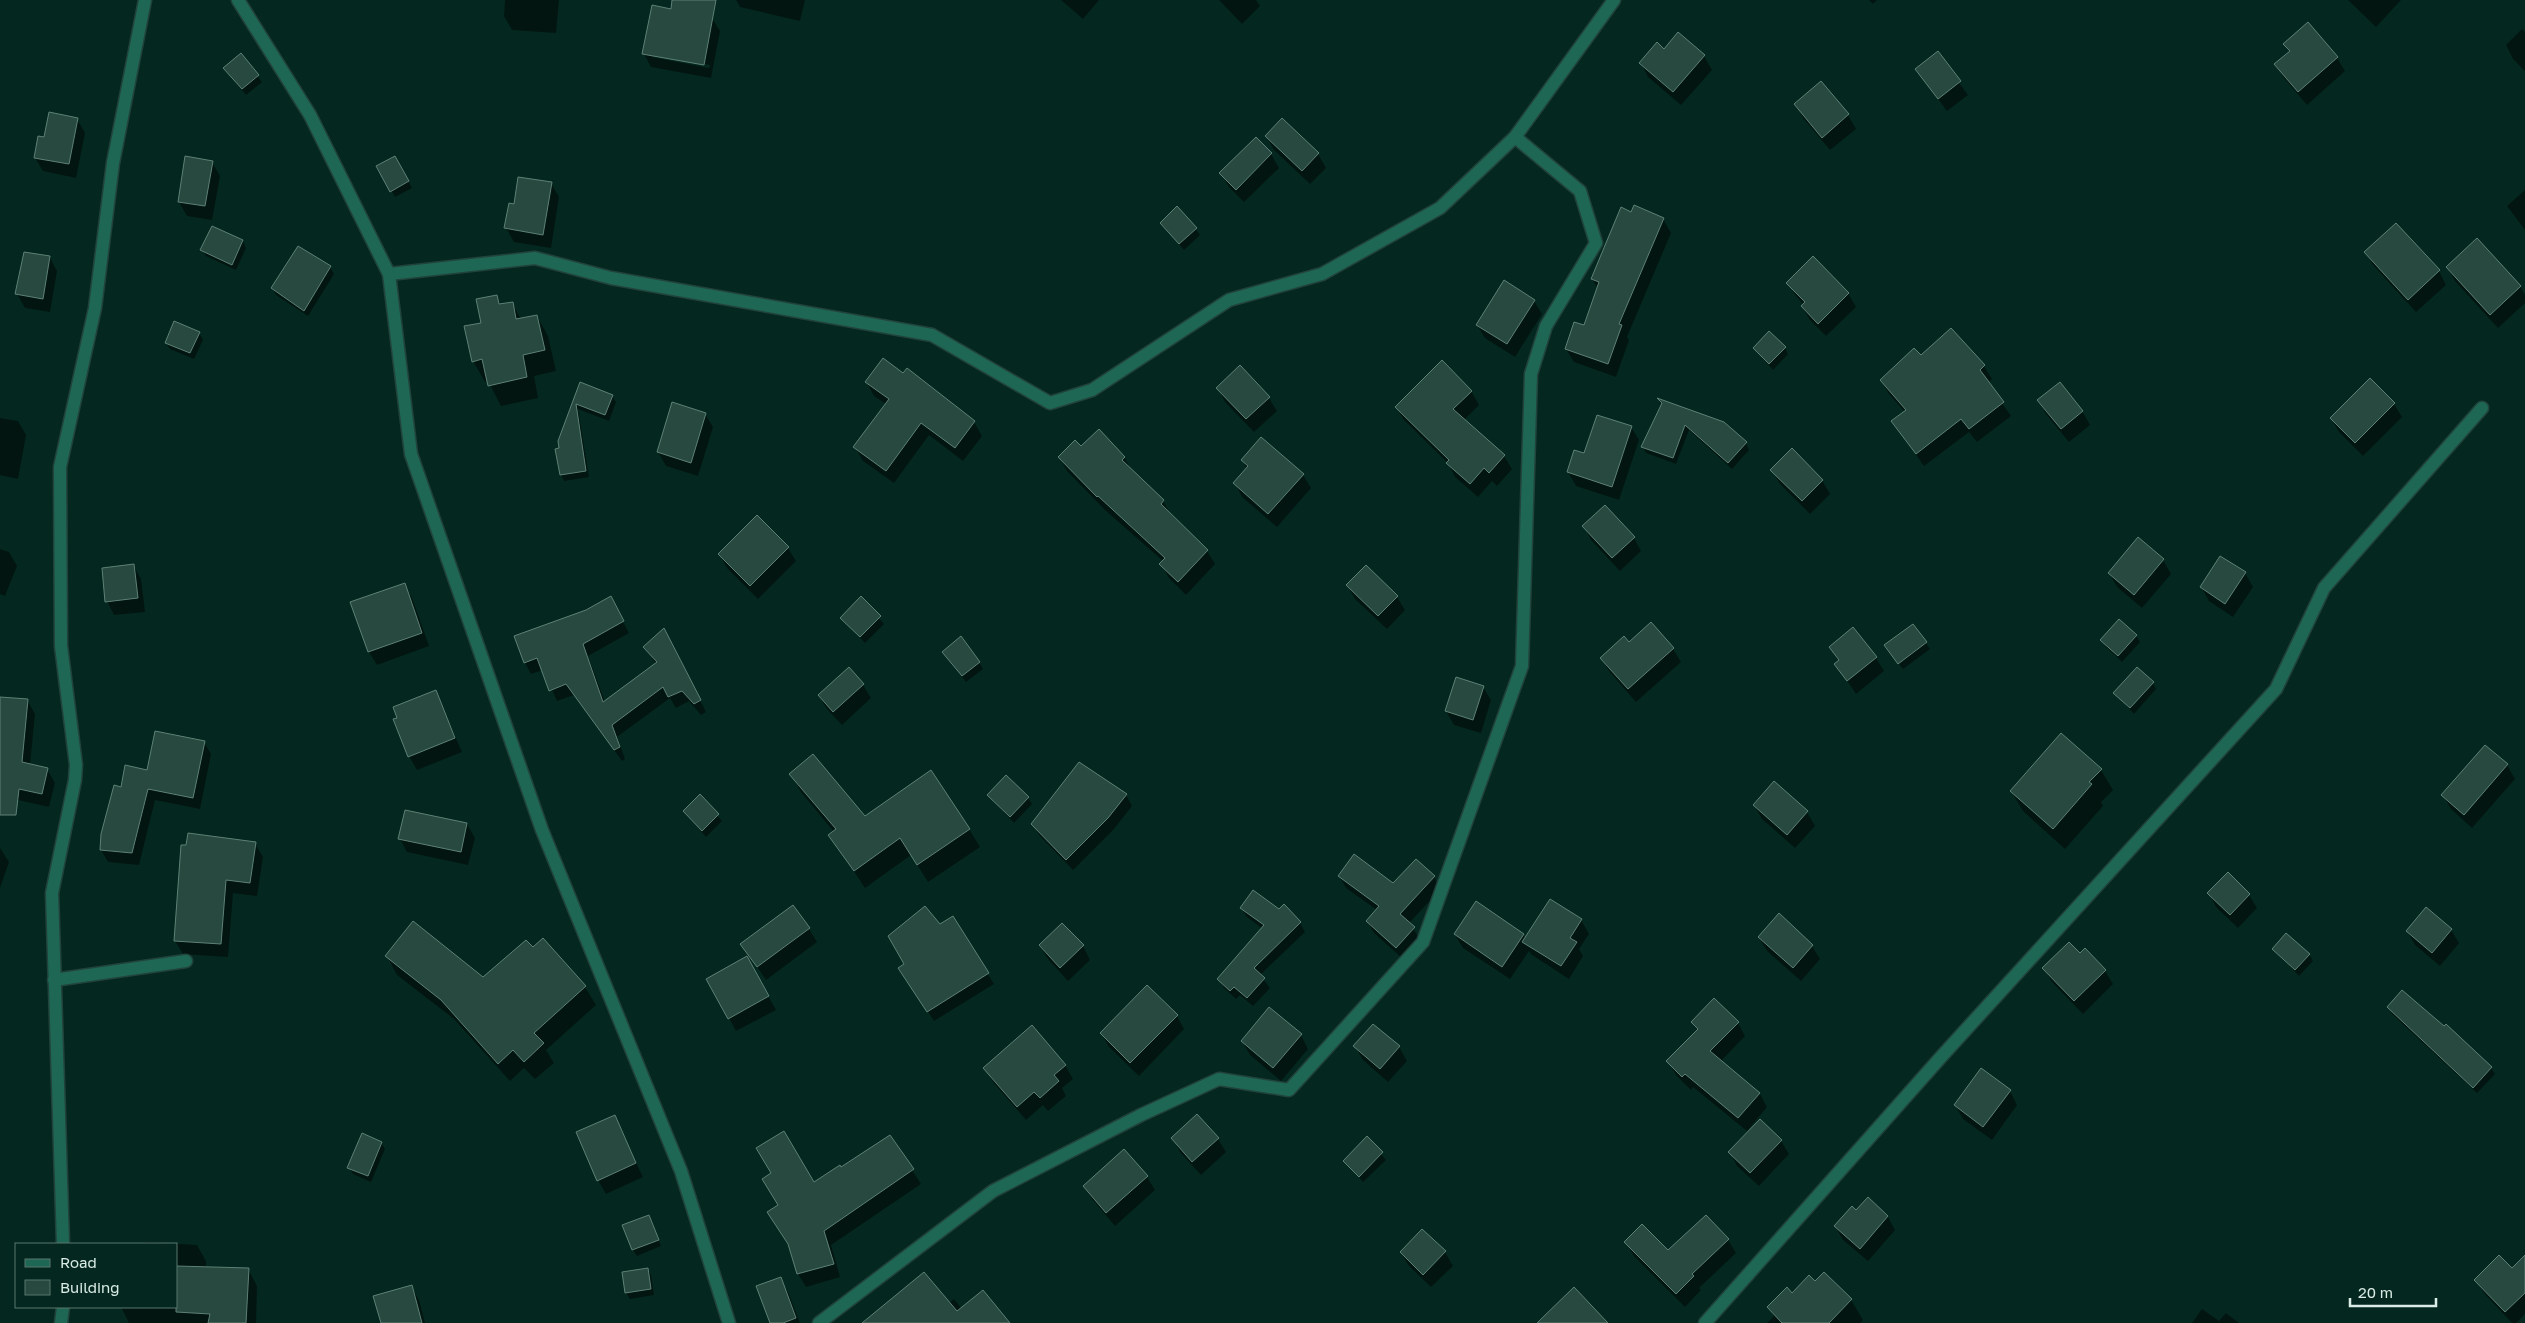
<svg xmlns="http://www.w3.org/2000/svg" width="2525" height="1323" font-family="'Golos Text',sans-serif">
<style>
.shadow{fill:#0007;fill-rule:evenodd}
.building{fill:#27493f;stroke:#5e8176}
.lines{fill:none;stroke-linecap:round;stroke-linejoin:round}
.street-casing{stroke:#22433b;stroke-width:15}
.street{stroke:#1e6755;stroke-width:12}
</style>
<rect width="100%" height="100%" fill="#04281f"/>
<g class="shadow">
<path d="M505 0H559L556 33 512 30 504 16Z"/>
<path d="M736 0H805L800 21 740 7Z"/>
<path d="M1061 0H1099L1083 19Z"/>
<path d="M1219 0H1256L1260 6 1242 24Z"/>
<path d="M1869 0H1877L1873 4Z"/>
<path d="M2348 0H2401L2376 27Z"/>
<path d="M712 18 720 31 711 78 651 67 644 54ZM652 55 710 65 709 68 652 57Z"/>
<path d="M2522 29 2525 32V71L2513 59 2506 45Z"/>
<path d="M1678 34 1704 56 1712 70 1681 105 1648 77 1641 63 1664 51Z"/>
<path d="M2285 44 2337 58 2345 71 2307 105 2284 78 2276 65 2290 52Z"/>
<path d="M1937 53 1968 95 1947 111 1916 69Z"/>
<path d="M241 55 262 82 246 95 225 68Z"/>
<path d="M1821 83 1848 115 1856 129 1830 150 1803 118 1796 104Z"/>
<path d="M77 119 85 133 76 178 43 171 35 158 45 138Z"/>
<path d="M1282 120 1318 154 1326 168 1310 184 1274 150 1266 136Z"/>
<path d="M1256 138 1271 154 1279 168 1244 202 1229 187 1221 173Z"/>
<path d="M394 157 412 188 395 197 378 167Z"/>
<path d="M212 162 220 176 212 220 187 216 179 202Z"/>
<path d="M551 183 559 197 551 248 514 242 506 228 515 206Z"/>
<path d="M2525 190V230L2507 206Z"/>
<path d="M1631 214 1663 219 1671 233 1627 337 1629 340 1616 377 1574 362 1566 349 1585 327 1598 289 1592 279Z"/>
<path d="M1161 223 1196 229 1200 235 1184 250Z"/>
<path d="M213 227 243 241 246 248 236 270 206 256 202 250Z"/>
<path d="M299 248 330 267 334 274 308 316 276 295 272 288Z"/>
<path d="M2366 252 2439 271 2446 285 2416 312 2373 265Z"/>
<path d="M50 258 57 271 50 312 25 308 17 294Z"/>
<path d="M2447 267 2520 286 2525 295V303L2498 328 2455 281Z"/>
<path d="M1788 283 1848 293 1856 307 1826 336 1810 320 1802 307 1804 305 1796 296Z"/>
<path d="M496 296 501 305 512 303 521 319 537 316 548 336 556 371 534 376 538 398 501 406 488 381 485 382 473 361 482 324Z"/>
<path d="M1534 301 1542 314 1515 357 1485 338 1477 325Z"/>
<path d="M1951 330 1984 366 1992 379 1988 383 2011 416 1977 442 1969 432 1924 466 1893 422 1905 412 1889 394 1881 380 1921 357Z"/>
<path d="M199 333 203 340 194 359 170 349 166 343Z"/>
<path d="M1785 348 1788 354 1773 370 1754 349Z"/>
<path d="M907 370 974 422 982 436 963 461 929 435 894 483 863 461 855 447 886 404 874 396 867 383 904 374Z"/>
<path d="M2370 380 2394 404 2402 417 2363 456 2339 432 2331 418Z"/>
<path d="M581 384 612 396 616 402 609 421 578 409 589 477 564 481 561 474 560 450Z"/>
<path d="M1218 388 1269 398 1277 411 1254 432 1225 402Z"/>
<path d="M1471 391 1479 405 1464 420 1504 456 1512 469 1497 486 1492 481 1478 497 1455 477 1448 463 1404 420 1396 407Z"/>
<path d="M1659 401 1724 423 1746 443 1749 450 1732 469 1689 430 1676 464 1646 453 1642 446 1662 406Z"/>
<path d="M2039 401 2082 411 2090 425 2069 442 2046 414Z"/>
<path d="M705 414 713 427 698 476 666 466 658 452Z"/>
<path d="M0 418 18 421 26 435 18 479 0 475Z"/>
<path d="M1631 427 1639 440 1619 500 1576 486 1568 472 1585 455Z"/>
<path d="M1081 448 1124 457 1132 471 1163 501 1171 515 1207 551 1215 564 1186 595 1169 578 1161 564 1163 561 1105 510 1067 471 1059 457Z"/>
<path d="M1242 460 1303 475 1311 488 1277 527 1242 497 1235 483 1247 469Z"/>
<path d="M1772 470 1822 480 1830 494 1810 514 1780 484Z"/>
<path d="M1584 526 1634 538 1641 551 1620 571 1591 540Z"/>
<path d="M2138 539 2163 560 2171 574 2142 608 2117 587 2109 573Z"/>
<path d="M788 548 796 561 758 599 727 568 720 555Z"/>
<path d="M0 549 9 552 17 566 5 596 0 594Z"/>
<path d="M133 565 141 579 145 612 114 615 107 601Z"/>
<path d="M2245 573 2253 587 2233 617 2209 601 2201 587Z"/>
<path d="M404 584 412 598 429 646 377 665 369 652Z"/>
<path d="M1347 585 1397 597 1405 610 1387 629 1355 599Z"/>
<path d="M610 598 629 633 588 656 605 702 656 664 645 647 670 641 706 712 701 715 689 701 676 708 670 698 617 737 625 759 622 761 574 695 557 701 543 670 531 674 525 663 587 611Z"/>
<path d="M861 598 884 624 865 643 842 618Z"/>
<path d="M2120 621 2136 636 2140 642 2122 662 2106 647 2102 640Z"/>
<path d="M1651 624 1673 649 1681 662 1636 702 1609 671 1601 658 1629 644Z"/>
<path d="M1913 625 1930 649 1903 669 1889 652Z"/>
<path d="M1830 647 1876 658 1884 671 1856 694 1836 664 1839 662Z"/>
<path d="M947 658 979 662 983 669 966 682Z"/>
<path d="M2153 683 2156 689 2134 714 2115 693Z"/>
<path d="M863 685 871 698 842 725 827 709 819 696Z"/>
<path d="M1483 687 1491 700 1481 733 1454 725 1446 711Z"/>
<path d="M435 691 462 752 417 770 409 756Z"/>
<path d="M0 698 27 700 35 714 30 765 47 769 55 783 49 807 0 796Z"/>
<path d="M204 742 211 754 200 809 155 800 139 865 108 862 101 850 122 788 148 771Z"/>
<path d="M2485 747 2507 765 2515 779 2472 828 2451 809 2443 795Z"/>
<path d="M2101 770 2113 790 2101 802 2103 806 2065 849 2023 811 2011 791Z"/>
<path d="M791 774 864 817 969 829 980 847 928 882 911 855 865 888 830 835 834 832 801 792Z"/>
<path d="M1126 795 1132 806 1114 829 1073 870 1039 835 1033 824Z"/>
<path d="M700 796 722 821 706 837 684 811Z"/>
<path d="M988 796 1028 798 1032 804 1014 823Z"/>
<path d="M1754 805 1807 812 1815 826 1795 848 1762 819Z"/>
<path d="M467 824 475 838 468 865 407 852 400 839Z"/>
<path d="M255 844 263 857 257 896 233 893 228 957 183 954 175 941Z"/>
<path d="M0 848 9 862 0 888Z"/>
<path d="M1339 876 1394 885 1434 877 1441 889 1409 923 1420 939 1403 959 1374 933 1367 921 1377 910 1346 888Z"/>
<path d="M2209 893 2249 895 2257 908 2238 928 2216 907Z"/>
<path d="M1550 901 1581 920 1589 934 1579 949 1583 956 1569 979 1532 955 1529 951 1510 979 1463 948 1455 935H1523L1526 939Z"/>
<path d="M1284 906 1300 923 1305 932 1260 975 1270 988 1253 1006 1240 995 1236 999 1224 988 1219 979 1263 929 1247 917 1241 908 1279 910Z"/>
<path d="M952 918 994 984 934 1021 906 978 905 965 940 925Z"/>
<path d="M809 929 817 942 766 980 742 944Z"/>
<path d="M2451 930 2459 943 2440 966 2415 945 2407 931Z"/>
<path d="M1759 938 1812 946 1820 959 1801 981 1767 951Z"/>
<path d="M543 940 585 987 596 1005 546 1050 554 1063 535 1079 524 1068 510 1081 454 1019 397 975 387 956 483 978 533 949Z"/>
<path d="M1040 946H1083L1090 960 1068 981 1048 959Z"/>
<path d="M2273 949 2309 954 2313 961 2299 976Z"/>
<path d="M2085 950 2105 971 2113 984 2083 1014 2052 982 2044 968 2080 955Z"/>
<path d="M747 958 776 1010 736 1031 729 1018Z"/>
<path d="M2389 1007 2491 1068 2495 1074 2477 1093 2392 1014Z"/>
<path d="M1177 1016 1184 1029 1139 1076 1109 1047 1101 1033Z"/>
<path d="M1692 1022 1738 1023 1745 1036 1720 1062 1760 1094 1767 1107 1747 1131 1693 1087 1691 1090 1676 1075 1668 1061 1698 1031Z"/>
<path d="M1301 1035 1308 1049 1281 1081 1250 1055 1242 1041Z"/>
<path d="M1355 1046 1399 1047 1407 1061 1388 1082 1363 1060Z"/>
<path d="M1065 1065 1073 1079 1062 1088 1066 1096 1048 1111 1043 1105 1026 1120 993 1082 985 1068Z"/>
<path d="M2010 1091 2017 1105 1992 1140 1963 1119 1955 1105Z"/>
<path d="M614 1117 643 1177 606 1194 598 1180Z"/>
<path d="M890 1136 921 1184 831 1245 840 1277 806 1287 798 1274 790 1246 814 1184 841 1169Z"/>
<path d="M1173 1138 1218 1139 1226 1152 1201 1175 1180 1152Z"/>
<path d="M1367 1138 1386 1160 1363 1182 1345 1161Z"/>
<path d="M1781 1141 1789 1154 1759 1186 1737 1166 1730 1152Z"/>
<path d="M381 1143 385 1149 371 1182 353 1174 349 1167Z"/>
<path d="M1147 1177 1155 1190 1115 1226 1092 1199 1084 1186Z"/>
<path d="M1868 1199 1888 1217 1895 1230 1868 1261 1843 1240 1835 1226 1856 1212Z"/>
<path d="M652 1223 661 1246 637 1256 633 1250Z"/>
<path d="M1728 1240 1736 1253 1699 1288 1701 1290 1685 1307 1634 1256 1626 1242 1668 1252Z"/>
<path d="M145 1242 197 1245 206 1261V1268L248 1269 257 1286 256 1323H129L121 1307H176V1244H145Z"/>
<path d="M1445 1252 1453 1266 1431 1287 1409 1266 1401 1253Z"/>
<path d="M648 1269 651 1275 654 1295 630 1299 626 1293Z"/>
<path d="M2512 1270 2525 1272V1314L2516 1323H2512L2484 1293 2476 1280Z"/>
<path d="M780 1278 788 1292 800 1323H771Z"/>
<path d="M1815 1283 1851 1300 1863 1320 1860 1323H1767L1774 1316 1769 1308Z"/>
<path d="M411 1286 419 1300 425 1323H382Z"/>
<path d="M954 1299 962 1309 1008 1323H873L948 1304Z"/>
<path d="M2202 1309 2219 1321 2226 1313 2239 1323H2192Z"/>
</g>
<g class="building">
<path d="M672 0H716L704 65 642 54 652 5 671 9Z"/>
<path d="M2308 22 2338 57 2298 92 2274 64 2290 51 2283 44Z"/>
<path d="M1678 32 1705 55 1673 92 1639 63 1657 42 1664 49Z"/>
<path d="M1938 51 1961 81 1938 99 1915 69Z"/>
<path d="M241 53 259 75 242 89 223 68Z"/>
<path d="M1821 81 1849 114 1822 138 1794 104Z"/>
<path d="M49 112 78 118 69 164 34 158 38 136 44 137Z"/>
<path d="M1282 118 1319 153 1302 171 1265 136Z"/>
<path d="M1256 137 1272 153 1236 190 1219 173Z"/>
<path d="M185 156 213 161 205 206 178 202Z"/>
<path d="M395 156 409 181 390 192 376 166Z"/>
<path d="M518 177 552 182 543 235 504 228 509 203 514 204Z"/>
<path d="M1634 205 1664 218 1619 324 1622 325 1608 364 1565 349 1574 322 1584 325 1599 282 1591 279 1621 207 1631 212Z"/>
<path d="M1177 206 1197 228 1179 244 1160 223Z"/>
<path d="M2396 223 2440 270 2408 300 2364 252Z"/>
<path d="M212 226 243 240 232 265 200 250Z"/>
<path d="M2477 238 2521 286 2490 315 2446 267Z"/>
<path d="M298 246 331 266 304 311 271 288Z"/>
<path d="M24 252 50 256 43 299 15 294Z"/>
<path d="M1813 256 1849 293 1818 324 1801 306 1805 302 1786 283Z"/>
<path d="M1504 280 1535 300 1507 344 1476 325Z"/>
<path d="M497 295 499 304 513 302 516 319 537 315 545 350 523 355 527 377 488 386 482 359 472 362 464 326 481 323 476 299Z"/>
<path d="M174 321 200 332 190 353 165 343Z"/>
<path d="M1951 328 1985 365 1980 370 2004 402 1969 429 1961 419 1916 454 1891 421 1906 410 1880 380 1914 348 1921 355Z"/>
<path d="M1769 331 1786 347 1769 364 1753 348Z"/>
<path d="M883 358 903 373 907 368 975 421 955 448 921 423 886 471 853 447 889 399 865 382Z"/>
<path d="M1442 360 1472 391 1453 409 1505 455 1489 473 1484 468 1470 484 1446 463 1449 460 1395 407Z"/>
<path d="M1240 365 1270 397 1246 419 1216 388Z"/>
<path d="M2370 378 2395 403 2355 443 2330 418Z"/>
<path d="M580 382 613 395 605 415 576 404 586 471 560 475 555 449 559 448 558 441Z"/>
<path d="M2060 382 2083 411 2061 429 2037 400Z"/>
<path d="M1657 398 1724 422 1747 442 1728 463 1685 425 1673 458 1641 447 1662 403Z"/>
<path d="M672 402 706 413 691 463 657 452Z"/>
<path d="M1597 415 1632 426 1612 487 1567 472 1574 450 1584 453Z"/>
<path d="M1099 429 1125 457 1122 460 1164 500 1161 504 1208 550 1178 582 1159 564 1165 558 1098 496 1097 497 1058 457 1075 440 1081 446Z"/>
<path d="M1261 437 1304 474 1268 514 1233 483 1248 466 1241 460Z"/>
<path d="M1792 448 1823 480 1802 501 1770 470Z"/>
<path d="M1605 505 1635 537 1612 558 1582 526Z"/>
<path d="M757 515 789 547 750 586 718 554Z"/>
<path d="M2138 537 2164 559 2134 595 2108 573Z"/>
<path d="M2220 556 2246 572 2225 604 2200 587Z"/>
<path d="M134 564 138 598 105 602 102 568Z"/>
<path d="M1366 565 1398 596 1378 616 1346 585Z"/>
<path d="M405 583 422 633 368 652 350 602Z"/>
<path d="M611 596 624 621 583 644 603 702 657 662 643 647 664 628 701 700 694 704 682 691 668 697 663 687 612 725 620 747 614 750 566 684 549 691 537 658 524 663 514 636 586 610Z"/>
<path d="M861 596 881 616 860 637 840 618Z"/>
<path d="M2119 619 2137 635 2118 656 2100 640Z"/>
<path d="M1651 622 1674 648 1628 689 1600 658 1624 636 1629 642Z"/>
<path d="M1913 624 1927 642 1898 664 1884 645Z"/>
<path d="M1853 627 1877 657 1847 681 1834 664 1839 660 1829 647Z"/>
<path d="M961 636 980 662 962 676 942 652Z"/>
<path d="M849 667 864 684 833 712 818 695Z"/>
<path d="M2137 667 2154 682 2130 708 2113 693Z"/>
<path d="M1456 677 1484 686 1473 720 1445 711Z"/>
<path d="M436 690 455 738 408 757 393 719 397 718 393 707Z"/>
<path d="M0 697 28 699 22 762 48 768 42 794 19 789 16 815H0Z"/>
<path d="M155 731 205 741 193 798 148 789 132 853 100 850 101 834 114 785 121 787 125 765 147 770Z"/>
<path d="M2061 733 2102 769 2089 782 2092 784 2053 829 2010 791Z"/>
<path d="M2485 745 2508 764 2464 815 2441 795Z"/>
<path d="M813 754 865 816 931 770 970 829 917 865 900 838 854 871 828 835 836 829 789 774Z"/>
<path d="M1079 762 1127 794 1108 818 1066 860 1031 824Z"/>
<path d="M1006 775 1029 797 1010 817 987 795Z"/>
<path d="M1774 781 1808 811 1787 835 1753 805Z"/>
<path d="M700 794 719 814 702 831 683 811Z"/>
<path d="M405 810 467 823 461 852 398 839Z"/>
<path d="M188 833 256 842 250 883 226 880 221 944 174 941 181 845H186Z"/>
<path d="M1354 854 1393 883 1416 859 1435 876 1400 914 1415 927 1396 948 1366 921 1379 906 1338 876Z"/>
<path d="M2228 872 2250 894 2230 915 2207 893Z"/>
<path d="M1253 890 1279 909 1284 904 1301 922 1254 968 1265 978 1247 998 1234 987 1230 991 1217 979 1264 925 1240 908Z"/>
<path d="M1550 899 1582 919 1570 938 1577 942 1561 966 1522 942Z"/>
<path d="M1476 901 1524 934 1502 967 1454 934Z"/>
<path d="M793 905 810 928 757 967 740 944Z"/>
<path d="M925 906 940 924 953 916 989 973 927 1012 898 968 904 964 888 936Z"/>
<path d="M2426 907 2452 929 2432 953 2406 931Z"/>
<path d="M1779 913 1813 945 1793 968 1758 937Z"/>
<path d="M413 921 483 977 526 940 533 947 543 938 586 986 534 1033 544 1043 524 1062 513 1050 498 1064 441 1000 385 956Z"/>
<path d="M1062 923 1084 945 1060 968 1039 945Z"/>
<path d="M2286 933 2310 954 2295 970 2272 949Z"/>
<path d="M2069 942 2080 953 2085 948 2106 970 2074 1001 2042 968Z"/>
<path d="M747 956 769 996 728 1019 706 979Z"/>
<path d="M1147 985 1178 1015 1130 1063 1100 1033Z"/>
<path d="M2402 990 2444 1026 2446 1024 2492 1067 2473 1088 2387 1007Z"/>
<path d="M1714 998 1739 1022 1710 1051 1760 1093 1738 1118 1685 1074 1682 1077 1666 1061 1698 1029 1691 1022Z"/>
<path d="M1269 1007 1302 1034 1273 1068 1241 1041Z"/>
<path d="M1373 1024 1400 1046 1380 1069 1353 1046Z"/>
<path d="M1032 1025 1066 1065 1054 1075 1059 1081 1040 1098 1034 1092 1017 1107 983 1068Z"/>
<path d="M1981 1068 2011 1090 1983 1127 1954 1105Z"/>
<path d="M1197 1114 1219 1138 1192 1162 1171 1138Z"/>
<path d="M615 1115 636 1163 597 1181 576 1132Z"/>
<path d="M1760 1119 1782 1140 1750 1173 1728 1152Z"/>
<path d="M784 1131 814 1182 840 1165 841 1167 890 1135 914 1169 824 1231 834 1264 797 1274 788 1244 767 1212 778 1205 762 1179 771 1173 756 1148Z"/>
<path d="M362 1133 382 1142 368 1176 347 1168Z"/>
<path d="M1367 1136 1383 1152 1359 1177 1343 1161Z"/>
<path d="M1124 1149 1148 1176 1106 1213 1083 1186Z"/>
<path d="M1868 1197 1888 1216 1860 1249 1834 1226 1852 1206 1856 1210Z"/>
<path d="M649 1215 659 1240 632 1250 622 1225Z"/>
<path d="M1706 1215 1729 1239 1692 1274 1694 1276 1676 1294 1624 1242 1642 1224 1668 1250Z"/>
<path d="M1422 1229 1446 1251 1423 1275 1400 1252Z"/>
<path d="M2499 1255 2512 1268 2525 1255V1293L2505 1312 2474 1280Z"/>
<path d="M176 1266 249 1268 246 1323H208L210 1314 176 1312Z"/>
<path d="M648 1268 651 1289 625 1293 622 1272Z"/>
<path d="M924 1272 957 1311 983 1290 1010 1323H862Z"/>
<path d="M1824 1272 1852 1299 1829 1323H1782L1767 1307 1787 1287 1792 1293 1809 1275 1815 1281Z"/>
<path d="M781 1277 796 1318 783 1323H770L756 1286Z"/>
<path d="M412 1285 422 1323H381L373 1296Z"/>
<path d="M1574 1287 1608 1323H1537Z"/>
</g>
<g class="lines">
<g class="street-casing">
<g id="street">
<path d="M238 0 310 115 389 274 535 258 611 278 932 335 1050 403 1092 390 1229 300 1322 274 1440 208 1515 137 1614 0"/>
<path d="M389 274 411 454 542 830 681 1171 729 1323"/>
<path d="M54 980 186 961"/>
<path d="M63 1244 52 893 75 780 76 765 61 646 60 467 95 308 113 163 145 0"/>
<path d="M61 1323 63 1307"/>
<path d="M819 1323 993 1191 1141 1115 1219 1079 1289 1090 1423 942 1522 666 1531 374 1546 326 1596 243 1580 191 1515 137"/>
<path d="M1705 1323 1941 1057 2276 689 2324 588 2482 408"/>
</g>
</g>
<use href="#street" class="street"/>
</g>
<rect x="15" y="1243" width="162" height="65" fill="#04281f" stroke="#59766e"/>
<rect x="25" y="1259" width="25" height="8" fill="#1e6755" stroke="#59766e"/>
<text x="60" y="1268" font-size="15" fill="#d9ece5">Road</text>
<rect x="25" y="1280" width="25" height="15" fill="#27493f" stroke="#59766e"/>
<text x="60" y="1293" font-size="15" fill="#d9ece5">Building</text>
<path d="M2350 1298v8h86v-8" fill="none" stroke="#d9ece5" stroke-width="2.5"/>
<text x="2358" y="1298" font-size="15" fill="#d9ece5" stroke="#04281f" stroke-width="4" paint-order="stroke">20 m</text>
</svg>
